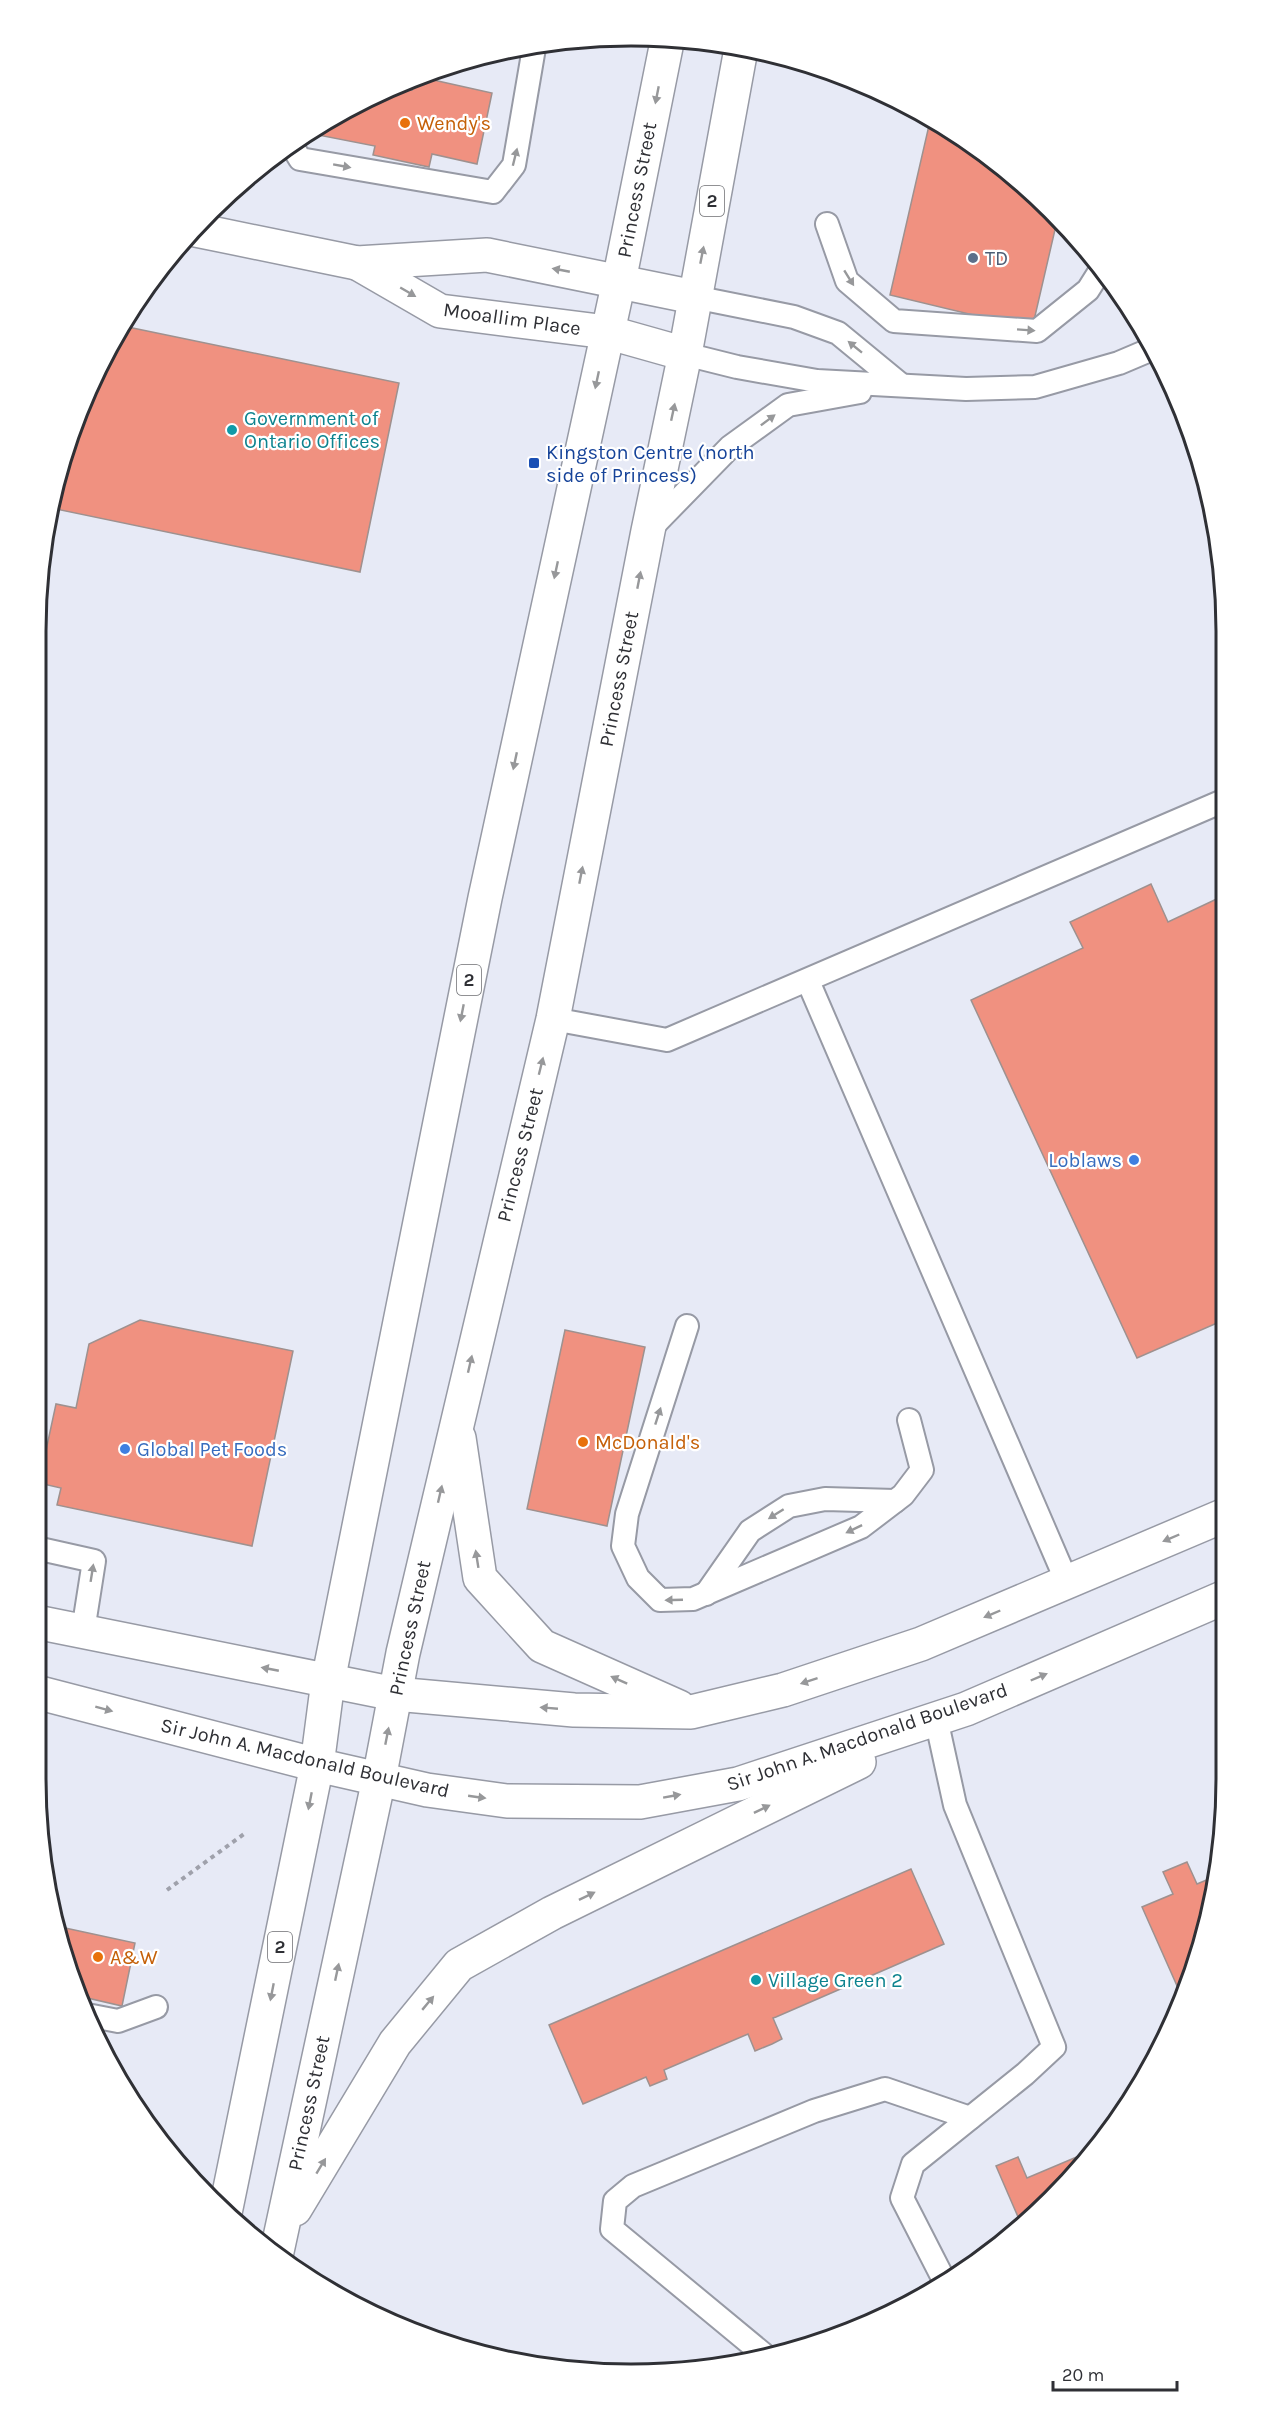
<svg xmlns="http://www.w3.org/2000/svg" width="1263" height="2411" font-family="Karla,sans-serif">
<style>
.building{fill:#f09180;stroke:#9e918f;stroke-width:1.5}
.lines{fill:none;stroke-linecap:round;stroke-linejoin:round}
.service-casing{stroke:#979aa5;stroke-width:26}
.minor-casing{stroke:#979aa5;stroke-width:36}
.primary-casing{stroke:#979aa5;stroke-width:36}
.path{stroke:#9fa1ab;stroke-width:4;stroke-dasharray:4.5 4.5;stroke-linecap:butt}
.service{stroke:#fff;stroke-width:22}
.minor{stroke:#fff;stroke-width:33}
.primary{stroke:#fff;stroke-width:33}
.oneway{fill:#97989a}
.food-dot{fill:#e8710a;stroke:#fff;stroke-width:2}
.service-dot{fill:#5c6f8a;stroke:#fff;stroke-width:2}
.culture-dot{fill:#0f9aa8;stroke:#fff;stroke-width:2}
.transit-dot{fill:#1a4fb4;stroke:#fff;stroke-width:2}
.shop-dot{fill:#3f7fe0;stroke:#fff;stroke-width:2}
.labels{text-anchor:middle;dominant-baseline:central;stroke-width:4.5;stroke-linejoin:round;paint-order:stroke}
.shield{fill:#fff;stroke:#6d6e72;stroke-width:1.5}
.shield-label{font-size:18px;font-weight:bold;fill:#2f3035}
.food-label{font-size:20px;fill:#c56008;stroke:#fff;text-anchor:start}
.street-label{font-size:20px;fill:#2f3035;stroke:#fff}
.service-label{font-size:20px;fill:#4e5e75;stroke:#fff;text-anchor:start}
.culture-label{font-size:20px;fill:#0d838f;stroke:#fff;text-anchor:start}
.transit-label{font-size:20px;fill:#164399;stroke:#fff;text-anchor:start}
.shop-label{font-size:20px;fill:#366cbe;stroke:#fff;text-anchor:end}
.rim{fill:none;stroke:#2f3035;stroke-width:3}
</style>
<rect width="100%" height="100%" fill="#e7eaf6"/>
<g class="building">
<path d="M420 77 492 93 477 164 432 154 429 167 373 155 375 146 313 134 314 130 334 116 397 87 412 90 414 79Z"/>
<path d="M930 121 1024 184 1057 221 1032 329 890 295Z"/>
<path d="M123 326 399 383 360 572 51 508 56 477 98 368Z"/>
<path d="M1151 884 1168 922 1223 896 1224 1320 1137 1358 971 1000 1083 948 1070 922Z"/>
<path d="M140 1320 293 1351 252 1546 57 1505 61 1488 39 1483 56 1404 76 1408 89 1344Z"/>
<path d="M565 1330 645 1347 607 1526 527 1509Z"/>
<path d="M1187 1862 1197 1884 1216 1876 1207 1934 1182 1997 1142 1907 1173 1894 1163 1872Z"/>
<path d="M911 1869 944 1944 776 2017 773 2018 782 2039 772 2044 755 2051 748 2034 664 2070 667 2079 650 2086 646 2077 583 2104 549 2025Z"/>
<path d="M56 1926 135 1943 122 2006 79 1996 68 1971Z"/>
<path d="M1079 2156 1083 2165 1052 2201 1022 2226 996 2166 1018 2157 1027 2178Z"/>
</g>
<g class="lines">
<g class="service-casing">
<g id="service">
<path d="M292 146 300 159 493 192 514 165 534 48 532 46"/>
<path d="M827 224 847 281 894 321 1037 331 1088 290 1100 271"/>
<path d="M694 297 794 317 838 333 900 384"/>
<path d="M685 354 737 367 817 381 966 389 1035 387 1119 363 1152 349"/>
<path d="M649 530 730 447 788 405 860 392"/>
<path d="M808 981 1067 1582"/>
<path d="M553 1019 667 1040 1223 801"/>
<path d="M687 1326 627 1514 623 1546 638 1578 660 1600 693 1599 861 1527 903 1495 922 1470 909 1420"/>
<path d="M36 1548 94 1561 83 1631"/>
<path d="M706 1594 750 1531 789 1506 825 1499 895 1501"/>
<path d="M937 1723 955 1805 1054 2047 1025 2074 913 2164 902 2198 946 2284"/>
<path d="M87 2015 118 2021 156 2007"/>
<path d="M768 2358 612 2229 615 2201 633 2186 814 2111 885 2089 970 2118"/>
</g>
</g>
<g class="minor-casing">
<g id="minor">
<path d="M196 230 357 263 487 255 694 297"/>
<path d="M357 263 440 311 607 332 685 354"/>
</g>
</g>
<g class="primary-casing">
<g id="primary">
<path d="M459 1438 480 1578 542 1646 679 1707"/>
<path d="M36 1622 395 1694 574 1710 691 1712 783 1690 921 1644 1225 1515"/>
<path d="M36 1692 317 1765 427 1790 507 1801 640 1802 738 1784 966 1709 1225 1597"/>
<path d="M295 2209 395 2043 459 1965 552 1913 859 1762"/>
<path d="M225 2213 317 1765 328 1681 485 898 619 281 668 37"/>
<path d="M276 2256 379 1779 403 1653 553 1019 648 531 685 354 741 49"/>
</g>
</g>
<path class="path" d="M167 1890 244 1834"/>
<use href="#service" class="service"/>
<use href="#minor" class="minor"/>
<use href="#primary" class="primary"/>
</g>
<defs><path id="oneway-solid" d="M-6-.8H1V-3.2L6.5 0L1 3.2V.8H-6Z" transform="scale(1.5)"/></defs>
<g class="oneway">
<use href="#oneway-solid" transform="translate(657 95) rotate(101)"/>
<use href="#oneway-solid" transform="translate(515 157) rotate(-76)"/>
<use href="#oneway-solid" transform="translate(342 166) rotate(10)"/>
<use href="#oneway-solid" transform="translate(702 255) rotate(-79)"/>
<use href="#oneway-solid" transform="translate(561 270) rotate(-169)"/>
<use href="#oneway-solid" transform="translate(849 278) rotate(58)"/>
<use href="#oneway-solid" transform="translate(408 292) rotate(30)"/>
<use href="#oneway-solid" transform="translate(1026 330) rotate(4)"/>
<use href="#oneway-solid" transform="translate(855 347) rotate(-141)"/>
<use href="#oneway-solid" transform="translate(597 380) rotate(102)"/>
<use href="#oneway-solid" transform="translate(673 412) rotate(-78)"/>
<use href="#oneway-solid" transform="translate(768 420) rotate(-37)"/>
<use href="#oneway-solid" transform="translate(556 570) rotate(102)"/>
<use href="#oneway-solid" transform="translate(639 580) rotate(-79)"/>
<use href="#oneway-solid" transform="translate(515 761) rotate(102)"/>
<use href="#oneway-solid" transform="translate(581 875) rotate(-79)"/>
<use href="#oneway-solid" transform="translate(462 1013) rotate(101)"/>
<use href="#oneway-solid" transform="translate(541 1066) rotate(-76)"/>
<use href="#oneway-solid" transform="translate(470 1364) rotate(-77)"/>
<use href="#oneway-solid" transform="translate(658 1416) rotate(-72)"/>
<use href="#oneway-solid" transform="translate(440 1494) rotate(-77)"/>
<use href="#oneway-solid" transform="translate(776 1514) rotate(148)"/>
<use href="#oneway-solid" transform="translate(854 1529) rotate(154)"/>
<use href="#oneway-solid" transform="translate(1171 1538) rotate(157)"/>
<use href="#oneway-solid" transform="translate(477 1559) rotate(-99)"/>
<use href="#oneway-solid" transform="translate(92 1573) rotate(-81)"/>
<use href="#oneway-solid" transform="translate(674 1600) rotate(178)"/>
<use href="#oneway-solid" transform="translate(992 1614) rotate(157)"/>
<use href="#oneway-solid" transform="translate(270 1669) rotate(-169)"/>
<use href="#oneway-solid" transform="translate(1039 1677) rotate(-23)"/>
<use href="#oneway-solid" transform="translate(619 1680) rotate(-156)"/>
<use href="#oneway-solid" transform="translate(809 1681) rotate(162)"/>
<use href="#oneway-solid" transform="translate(549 1708) rotate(-175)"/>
<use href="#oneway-solid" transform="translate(104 1709) rotate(15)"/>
<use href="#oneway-solid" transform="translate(387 1736) rotate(-79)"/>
<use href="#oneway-solid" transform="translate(672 1796) rotate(-10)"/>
<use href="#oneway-solid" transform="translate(477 1797) rotate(8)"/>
<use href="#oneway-solid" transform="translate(310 1801) rotate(101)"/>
<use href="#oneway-solid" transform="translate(762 1809) rotate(-26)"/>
<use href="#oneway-solid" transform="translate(587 1896) rotate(-26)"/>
<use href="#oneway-solid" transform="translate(337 1972) rotate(-78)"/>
<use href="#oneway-solid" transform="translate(272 1992) rotate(101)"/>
<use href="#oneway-solid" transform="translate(428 2003) rotate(-50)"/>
<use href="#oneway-solid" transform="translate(321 2166) rotate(-59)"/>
</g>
<g class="food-dot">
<circle cx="405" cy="123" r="6"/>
<circle cx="583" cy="1442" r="6"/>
<circle cx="98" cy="1957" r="6"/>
</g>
<circle class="service-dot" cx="973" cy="258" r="6"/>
<g class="culture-dot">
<circle cx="232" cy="430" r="6"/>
<circle cx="756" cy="1980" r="6"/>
</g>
<rect class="transit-dot" x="528" y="457" width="12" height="12" rx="3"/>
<g class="shop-dot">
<circle cx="1134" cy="1160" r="6"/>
<circle cx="125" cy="1449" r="6"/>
</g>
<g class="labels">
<g class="shield">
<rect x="700" y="186" width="24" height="30" rx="4.5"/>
<rect x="457" y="965" width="24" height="30" rx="4.5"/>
<rect x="268" y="1932" width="24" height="30" rx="4.5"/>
</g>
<g class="shield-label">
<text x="712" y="201">2</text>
<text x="469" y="980">2</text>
<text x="280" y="1947">2</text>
</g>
<g class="food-label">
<text x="417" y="123">Wendy's</text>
<text x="595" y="1442">McDonald's</text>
<text x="110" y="1957">A&amp;W</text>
</g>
<g class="street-label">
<text transform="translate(637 190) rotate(-79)">Princess Street</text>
<text transform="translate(512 319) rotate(8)">Mooallim Place</text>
<text transform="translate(619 679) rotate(-79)">Princess Street</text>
<text transform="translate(520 1155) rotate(-76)">Princess Street</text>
<text transform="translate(410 1628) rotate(-78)">Princess Street</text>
<text transform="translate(867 1737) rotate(-19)">Sir John A. Macdonald Boulevard</text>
<text transform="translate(305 1758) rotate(13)">Sir John A. Macdonald Boulevard</text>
<text transform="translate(309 2103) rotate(-78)">Princess Street</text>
</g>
<g class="service-label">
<text x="985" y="258">TD</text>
</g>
<g class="culture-label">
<text x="244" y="418">Government of<tspan x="244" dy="23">Ontario Offices</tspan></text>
<text x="768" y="1980">Village Green 2</text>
</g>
<g class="transit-label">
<text x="546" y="452">Kingston Centre (north<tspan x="546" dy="23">side of Princess)</tspan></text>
</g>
<g class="shop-label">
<text x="1122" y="1160">Loblaws</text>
<text x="137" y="1449" text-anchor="start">Global Pet Foods</text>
</g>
</g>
<path d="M0 0H1263V2411H0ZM631 46H631A585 585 0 0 1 1216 631V1779A585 585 0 0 1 631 2364H631A585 585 0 0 1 46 1779V631A585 585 0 0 1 631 46Z" fill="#fff" fill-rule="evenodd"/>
<path class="rim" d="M631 46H631A585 585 0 0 1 1216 631V1779A585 585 0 0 1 631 2364H631A585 585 0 0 1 46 1779V631A585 585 0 0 1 631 46Z"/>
<path d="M1053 2381v9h124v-9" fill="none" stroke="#2f3035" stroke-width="3"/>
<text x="1062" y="2381" font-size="18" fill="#2f3035" stroke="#ffffff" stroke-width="4.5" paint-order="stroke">20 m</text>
</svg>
